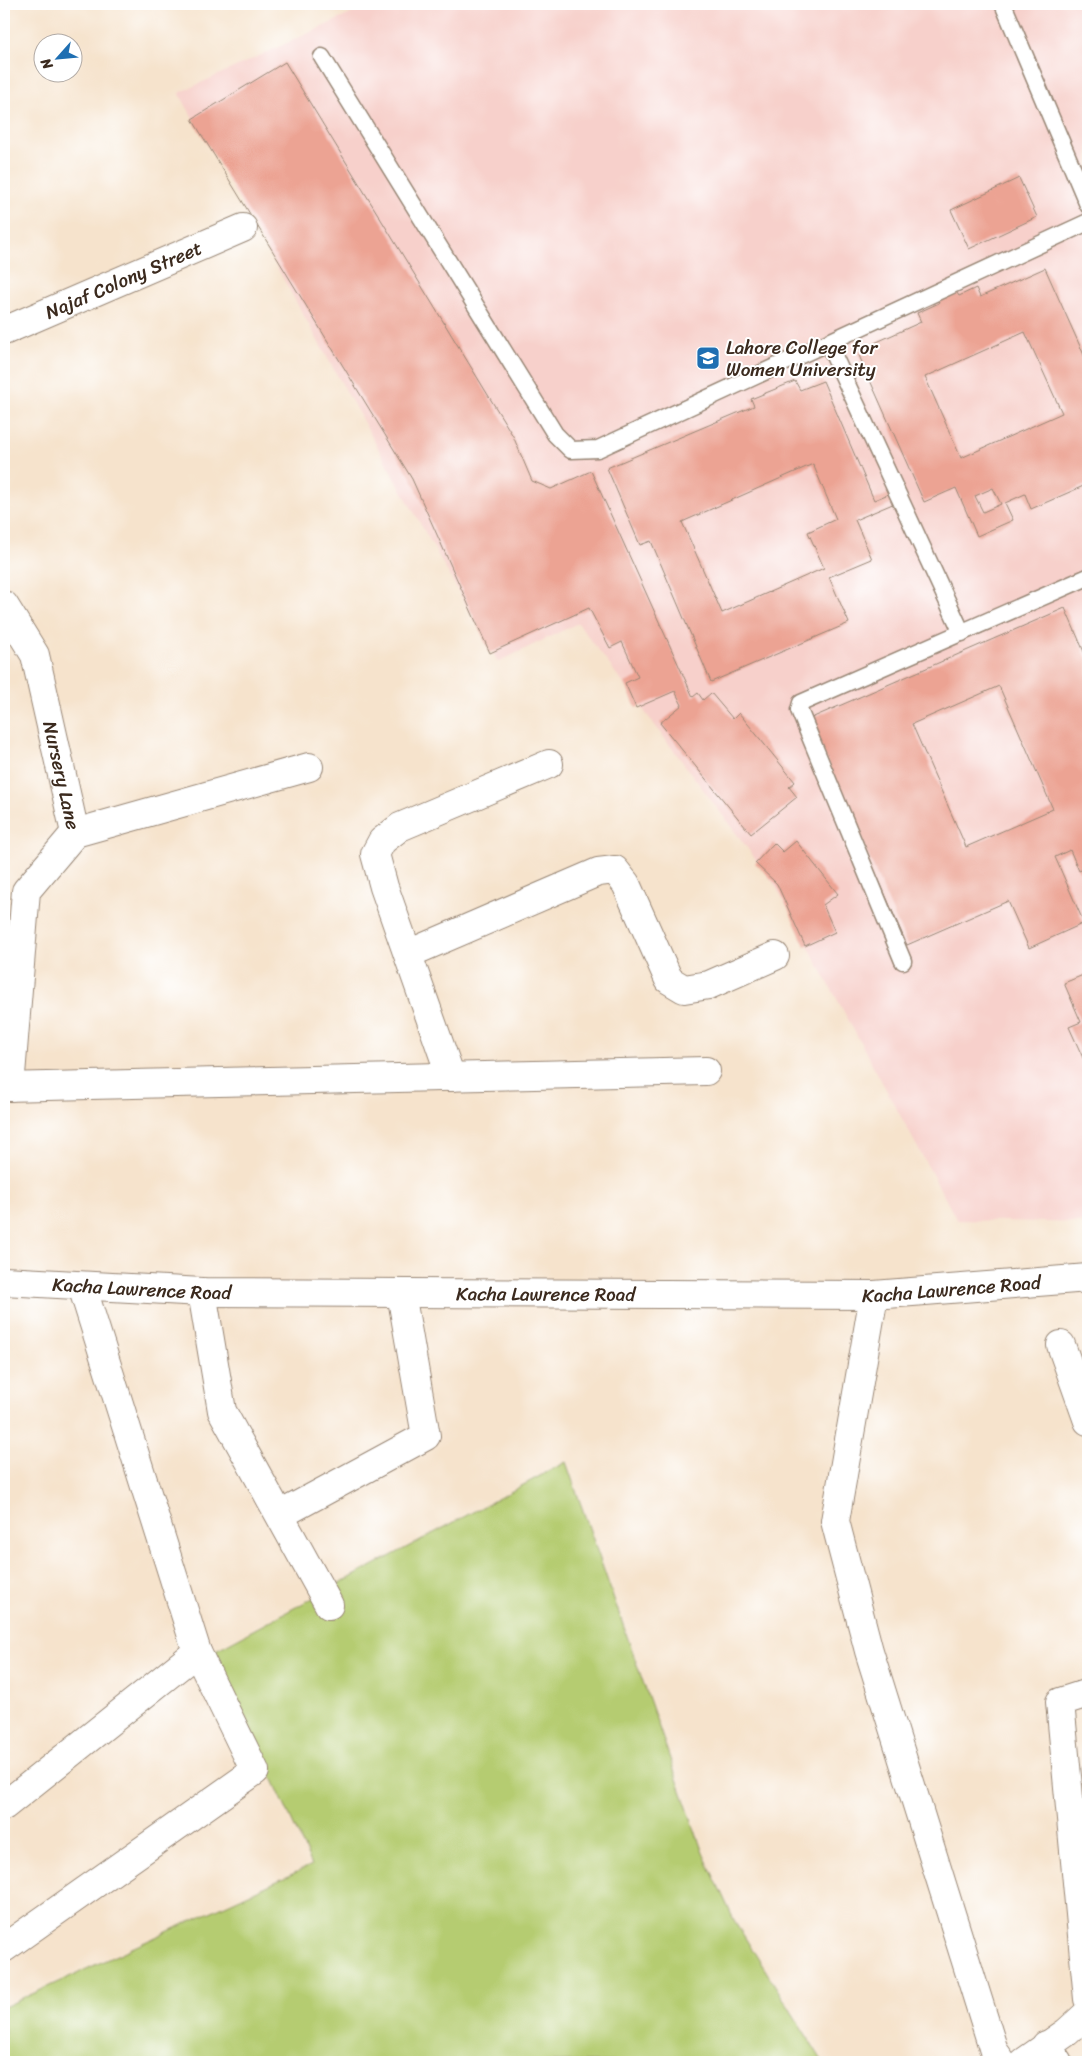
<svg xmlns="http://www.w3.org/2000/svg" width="1092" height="2066" viewBox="0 0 1092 2066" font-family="Sriracha,sans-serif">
	<rect width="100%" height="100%" fill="#fff"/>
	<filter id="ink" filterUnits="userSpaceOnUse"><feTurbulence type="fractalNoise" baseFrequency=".02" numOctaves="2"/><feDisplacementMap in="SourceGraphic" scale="10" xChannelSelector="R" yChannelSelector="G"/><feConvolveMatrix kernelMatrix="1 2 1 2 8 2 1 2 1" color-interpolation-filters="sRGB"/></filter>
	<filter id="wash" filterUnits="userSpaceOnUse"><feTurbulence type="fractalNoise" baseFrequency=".0096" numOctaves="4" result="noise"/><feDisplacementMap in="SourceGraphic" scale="20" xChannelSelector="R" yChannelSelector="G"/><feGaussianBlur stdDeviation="1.12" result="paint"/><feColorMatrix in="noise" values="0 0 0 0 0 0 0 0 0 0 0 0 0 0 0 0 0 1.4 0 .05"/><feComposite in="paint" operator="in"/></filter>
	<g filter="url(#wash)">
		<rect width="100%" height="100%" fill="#f6e3cc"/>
		<path fill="#f7d0cb" d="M372,4H1088V1223L957,1220L775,885L578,623L498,662L179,93Z"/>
		<path fill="#b5cc71" stroke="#787b48" d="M566,1462L703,1853L734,1920L823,2062H4V2007L312,1865L214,1651Z"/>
		<g id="blocks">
			<g fill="#eca393" fill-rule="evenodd">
				<path d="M285,62L513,436L532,481L551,489L591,471L693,697L698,693L703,700L711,693L733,719L739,713L795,782L789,787L797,797L751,834L660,723L682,705L675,691L636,708L625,683L638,677L622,642L610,648L589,608L490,653L412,479L192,119Z"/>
				<path d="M1019,178L1037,217L969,249L951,210Z"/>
				<path d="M1045,268L1088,364V484L1031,509L1025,494L1005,503L1013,520L977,536L956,488L924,502L857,351L921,322L917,313L939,303L937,298L955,290L959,296L976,288L980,297ZM1025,332L1062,413L961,458L925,377ZM993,488L1001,504L983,512L975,496Z"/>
				<path d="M795,381L800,390L823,381L874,500L891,493L895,503L855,520L872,559L829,577L849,623L711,682L651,541L640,545L607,468L754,406L751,399ZM813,464L836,519L808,532L824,568L722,613L682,522Z"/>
				<path d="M1065,608L1088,661V867L1079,871L1070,850L1055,857L1084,923L1029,948L1008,901L907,945L809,719ZM999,686L1053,809L966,847L912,724Z"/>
				<path d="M796,841L838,894L823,905L835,932L805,946L777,884L755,863L774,843L783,852Z"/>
				<path d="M1088,973V1069L1069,1027L1081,1022L1064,983Z"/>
			</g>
		</g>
	</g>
	<g filter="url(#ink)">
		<use href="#blocks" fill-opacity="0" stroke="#988675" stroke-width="1"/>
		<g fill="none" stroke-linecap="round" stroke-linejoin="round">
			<g stroke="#988675" stroke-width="19">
				<g id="service">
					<path d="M1003,4L1088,205"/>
					<path d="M322,57L555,434L571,450L598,449L1088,222"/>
					<path d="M828,343L962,633"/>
					<path d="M903,961L799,710L801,703L1088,577"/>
				</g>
			</g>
			<g stroke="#988675" stroke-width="30">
				<g id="minor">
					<path id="s1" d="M4,331L243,228"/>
					<path id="s2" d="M4,605L35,655L75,833"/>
					<path d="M75,833L309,767"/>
					<path d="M408,954L598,872L615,870L626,884L669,980L684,989L709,985L775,956"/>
					<path d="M451,1077L384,887L375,854L382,841L400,827L549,764"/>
					<path d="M4,1087L706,1071"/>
					<path d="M10,1087L26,891L75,833"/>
					<path d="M202,1292L222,1411L329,1605"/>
					<path d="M874,1295L835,1521L869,1651L994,2051L1002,2062"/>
					<path d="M1061,1345L1088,1421"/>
					<path d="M280,1515L426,1436L401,1293"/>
					<path d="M1088,1693L1060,1702L1088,1999"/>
					<path d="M4,1806L197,1652"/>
					<path d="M4,1948L255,1771L197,1652L82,1286"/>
					<path d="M1046,2045L1058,2062"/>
				</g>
			</g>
			<g stroke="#988675" stroke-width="30">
				<g id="tertiary">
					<path id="s3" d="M4,1281L202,1292L874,1295L1088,1278"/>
					<path d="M1024,2062L1067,2032L1088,2013"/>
				</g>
			</g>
			<use href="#service" stroke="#fff" stroke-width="16"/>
			<use href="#minor" stroke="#fff" stroke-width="28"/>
			<use href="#tertiary" stroke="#fff" stroke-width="28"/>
		</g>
	</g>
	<defs>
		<g id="university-square" transform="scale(1.25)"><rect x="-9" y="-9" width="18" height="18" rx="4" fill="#1f6fb2" stroke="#fff"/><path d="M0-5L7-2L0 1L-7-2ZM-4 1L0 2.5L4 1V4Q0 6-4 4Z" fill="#fff"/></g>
	</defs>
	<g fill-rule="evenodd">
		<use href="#university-square" x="708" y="358"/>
	</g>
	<g text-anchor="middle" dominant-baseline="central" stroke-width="4" stroke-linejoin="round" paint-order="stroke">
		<g font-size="19" fill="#3b2a1e" stroke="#fff">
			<text stroke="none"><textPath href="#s1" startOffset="130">Najaf Colony Street</textPath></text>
			<text stroke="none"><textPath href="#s2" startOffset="182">Nursery Lane</textPath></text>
			<text stroke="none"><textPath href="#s3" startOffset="138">Kacha Lawrence Road</textPath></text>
			<text stroke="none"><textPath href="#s3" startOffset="948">Kacha Lawrence Road</textPath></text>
			<text stroke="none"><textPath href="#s3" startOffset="542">Kacha Lawrence Road</textPath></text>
		</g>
		<g font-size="19" fill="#3b2a1e" stroke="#fff" text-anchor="start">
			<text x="726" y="347">Lahore College for<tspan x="726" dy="22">Women University</tspan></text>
		</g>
	</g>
	<rect width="1092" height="2066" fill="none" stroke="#fff" stroke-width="20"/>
	<g transform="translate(58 58) rotate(243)"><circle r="24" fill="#ffffff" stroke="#b1aaa5"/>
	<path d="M0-4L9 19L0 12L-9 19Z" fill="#1f6fb2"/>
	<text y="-8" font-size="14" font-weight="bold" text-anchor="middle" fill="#3b2a1e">N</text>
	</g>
</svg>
